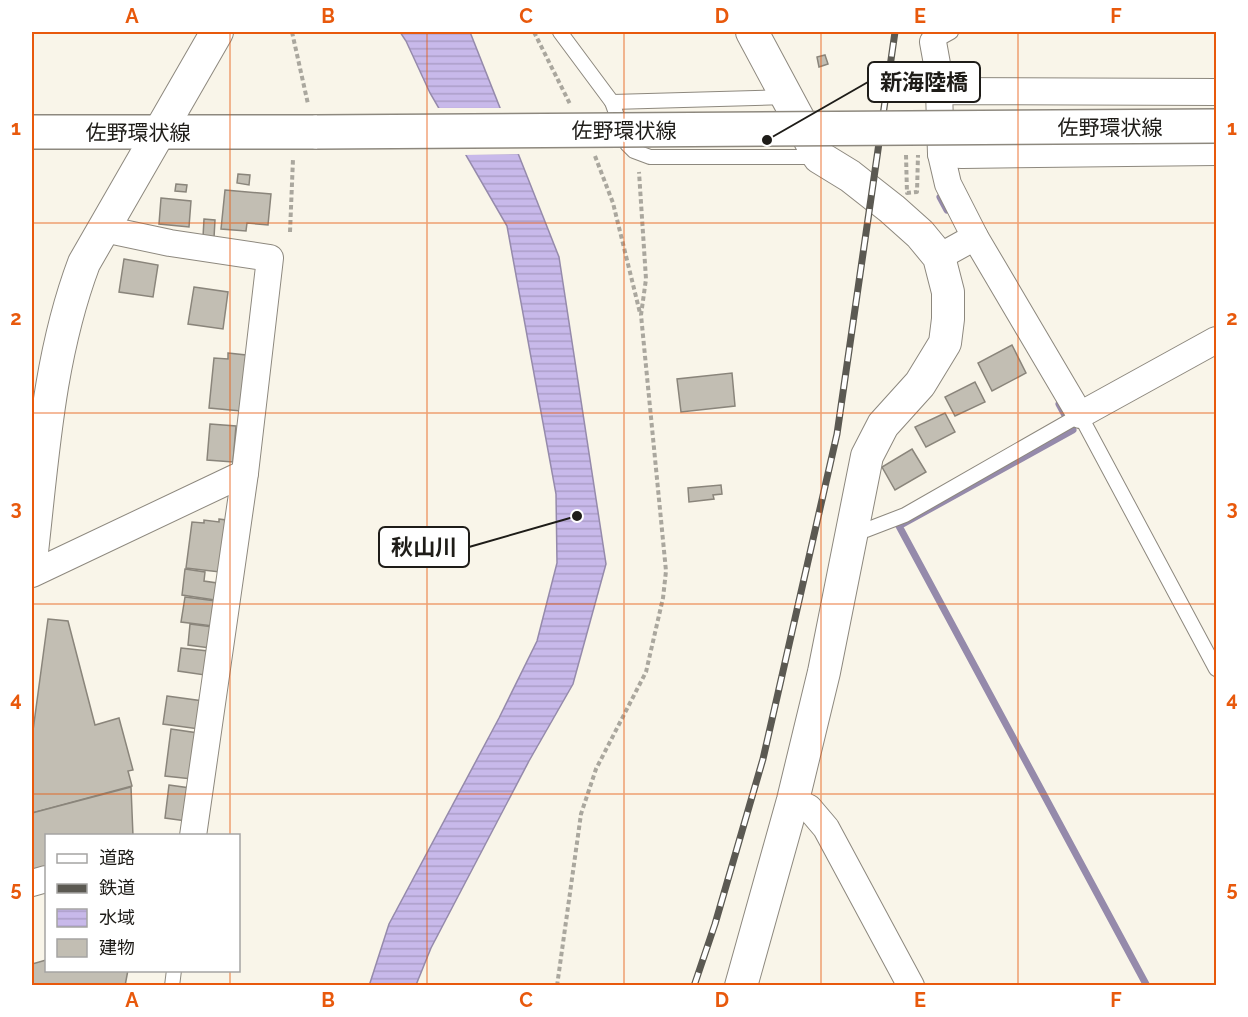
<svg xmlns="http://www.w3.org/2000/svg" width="1248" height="1017" viewBox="0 0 1248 1017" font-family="Raleway,'Noto Sans JP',sans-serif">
	<defs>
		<pattern id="water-rules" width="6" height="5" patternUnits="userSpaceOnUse" patternTransform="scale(1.5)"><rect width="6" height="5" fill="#c8b9ea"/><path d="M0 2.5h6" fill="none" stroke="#ab9ec8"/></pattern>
	</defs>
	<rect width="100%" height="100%" fill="#f9f5e9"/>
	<path fill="url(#water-rules)" stroke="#958aab" stroke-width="1.5" d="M400,32H470L559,257L606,564L573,684L529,761L431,948L416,985L369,986L389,924L499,718L537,641L557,563L556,494L507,226L430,93L406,41Z"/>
	<path fill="#f9f5e9" d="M435,108H504L522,154L463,155Z"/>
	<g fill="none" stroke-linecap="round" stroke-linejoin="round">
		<g stroke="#958aab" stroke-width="7">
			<path d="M940,197L947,210"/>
			<path d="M1059,404L1073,430L899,526L1147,986"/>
		</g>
	</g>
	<g fill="#c2beb3" stroke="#8a857b" stroke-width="1.5">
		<path d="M825,55L828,64L819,67L817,57Z"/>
		<path d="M238,174L250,175L249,185L237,183Z"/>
		<path d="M176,184L187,185L186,192L175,191Z"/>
		<path d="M225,190L271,194L268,225L247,223L246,231L221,229Z"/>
		<path d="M161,198L191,201L189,227L159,224Z"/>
		<path d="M204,219L215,220L214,238L203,237Z"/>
		<path d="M124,259L158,265L153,297L119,292Z"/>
		<path d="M194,287L228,292L223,329L188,324Z"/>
		<path d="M1012,345L1026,373L992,391L978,363Z"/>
		<path d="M228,353L246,355L241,411L209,408L214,358L228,359Z"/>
		<path d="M732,373L735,406L681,412L677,379Z"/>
		<path d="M975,382L985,402L955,416L945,397Z"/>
		<path d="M945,413L955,432L926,447L915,427Z"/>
		<path d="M210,424L236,426L233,462L207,460Z"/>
		<path d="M912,449L926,472L895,490L882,467Z"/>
		<path d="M721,485L722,494L713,495L714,499L689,502L688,488Z"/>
		<path d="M219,519L226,520L220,572L186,568L192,522L204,523V520L219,522Z"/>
		<path d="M185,569L205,572L204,581L217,583L215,600L182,595Z"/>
		<path d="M185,597L216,601L213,626L181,622Z"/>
		<path d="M48,619L68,621L95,725L119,718L133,770L128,771L132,786L32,813V738Z"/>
		<path d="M190,624L213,627L210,648L188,645Z"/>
		<path d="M181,648L208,651L205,675L178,671Z"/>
		<path d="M167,696L203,701L199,729L163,724Z"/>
		<path d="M171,729L198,733L192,779L165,776Z"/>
		<path d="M169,785L190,788L186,821L165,818Z"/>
		<path d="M131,787L133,836H46V870L32,874V813Z"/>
		<path d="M46,960V970H128L125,986H32V964Z"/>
	</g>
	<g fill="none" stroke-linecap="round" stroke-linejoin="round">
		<g stroke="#8d887e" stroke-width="16">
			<g id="service">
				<path d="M560,32L612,102"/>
				<path d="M933,42L951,32"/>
				<path d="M786,97L612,102L627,144L634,151L650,157H817"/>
				<path d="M852,531L866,530L905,515L1080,415L1216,669"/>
				<path d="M172,986L174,970"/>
			</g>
		</g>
		<g stroke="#8d887e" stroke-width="28">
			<g id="minor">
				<path d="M933,42L939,75V91"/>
				<path d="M1216,92L939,91L941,154L948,184L975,237L1080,415L1216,340"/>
				<path d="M941,154L962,155L1216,152"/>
				<path d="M104,229L170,243L270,258L245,473L193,836"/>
				<path d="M939,257L975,237"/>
				<path d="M32,574L245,473"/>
				<path d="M793,800L809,808L826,828L911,986"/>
				<path d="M32,883L46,879"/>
			</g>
		</g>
		<g stroke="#8d887e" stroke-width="34">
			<g id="tertiary">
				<path d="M32,552C43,454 49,356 84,263L217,32"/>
				<path d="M741,986L793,800L824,672L867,456L883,425L920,384L945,343L948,319V292L939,257L920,234L892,209L850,176L819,157L752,32"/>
			</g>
		</g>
		<g stroke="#8d887e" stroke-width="36">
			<path id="secondary" d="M32,132H317"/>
		</g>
		<g stroke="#aaa79e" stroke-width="4" stroke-dasharray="4.5 3" stroke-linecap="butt">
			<path d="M292,32L308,104"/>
			<path d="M534,32L570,104"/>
			<path d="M595,156L613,203L640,313"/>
			<path d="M290,232L293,159"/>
			<path d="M557,986L581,814L596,769L646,672L663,598L666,571L641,315L646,279L639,172"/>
		</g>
		<use href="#service" stroke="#fff" stroke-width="14"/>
		<use href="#minor" stroke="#fff" stroke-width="26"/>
		<use href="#tertiary" stroke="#fff" stroke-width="32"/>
		<use href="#secondary" stroke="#fff" stroke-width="33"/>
		<g stroke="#5b5952" stroke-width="7">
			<path id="rail" d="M694,986L715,924L763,759L837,434L895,32"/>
		</g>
		<use href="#rail" stroke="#fff" stroke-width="4.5" stroke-dasharray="14" stroke-linecap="butt"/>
		<g stroke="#8d887e" stroke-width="36" stroke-linecap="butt">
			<path id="secondary-bridge" d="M317,132L1216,126"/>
		</g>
		<path stroke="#aaa79e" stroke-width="4" stroke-dasharray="4.5 3" stroke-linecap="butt" d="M906,155L907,193L917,192L918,155"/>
		<use href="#secondary-bridge" stroke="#fff" stroke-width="33"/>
	</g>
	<path fill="none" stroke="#e8590c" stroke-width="1.5" stroke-opacity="0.55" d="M230,32V836M427,32V986M624,32V986M821,32V986M1018,32V986M32,223H1216M32,413H1216M32,604H1216M32,794H1216M230,970V986"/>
	<g text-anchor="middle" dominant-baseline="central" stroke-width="4.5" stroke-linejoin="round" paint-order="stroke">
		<g font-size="21" fill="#1e1c18" stroke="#fff">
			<text x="1110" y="127">佐野環状線</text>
			<text x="624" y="130">佐野環状線</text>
			<text x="138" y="132">佐野環状線</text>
		</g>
	</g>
	<path fill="none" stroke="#1e1c18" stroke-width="2" d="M767 140L868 82M577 516L469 547"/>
	<g fill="#1e1c18" stroke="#fff" stroke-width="2">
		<circle cx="767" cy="140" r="6"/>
		<circle cx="577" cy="516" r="6"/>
	</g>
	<g fill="#fff" stroke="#1e1c18" stroke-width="2">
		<rect x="868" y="62" width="112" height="40" rx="6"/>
		<rect x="379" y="527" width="90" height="40" rx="6"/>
	</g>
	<g font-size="22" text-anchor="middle" font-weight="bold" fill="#1e1c18">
		<text x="924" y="90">新海陸橋</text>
		<text x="424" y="555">秋山川</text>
	</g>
	<rect width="1248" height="1017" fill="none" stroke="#ffffff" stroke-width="66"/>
	<rect x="45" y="834" width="195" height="138" fill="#ffffff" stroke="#a5a4a3" stroke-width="1.5"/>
	<rect x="57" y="854" width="30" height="9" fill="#ffffff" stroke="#a5a4a3" stroke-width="1.5"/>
	<text x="99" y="864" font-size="18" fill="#1e1c18">道路</text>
	<rect x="57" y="884" width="30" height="9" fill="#5b5952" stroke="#a5a4a3" stroke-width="1.5"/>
	<text x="99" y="894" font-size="18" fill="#1e1c18">鉄道</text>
	<rect x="57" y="909" width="30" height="18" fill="url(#water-rules)" stroke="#a5a4a3" stroke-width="1.5"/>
	<text x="99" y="924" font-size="18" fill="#1e1c18">水域</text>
	<rect x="57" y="939" width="30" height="18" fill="#c2beb3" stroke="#a5a4a3" stroke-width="1.5"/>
	<text x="99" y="954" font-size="18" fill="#1e1c18">建物</text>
	<rect x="33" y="33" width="1182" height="951" fill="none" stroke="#e8590c" stroke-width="2"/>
	<g font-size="20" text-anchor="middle" font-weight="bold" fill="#e8590c">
		<text x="132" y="23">A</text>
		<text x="328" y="23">B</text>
		<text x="526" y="23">C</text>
		<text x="722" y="23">D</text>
		<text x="920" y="23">E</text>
		<text x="1116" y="23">F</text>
		<text x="16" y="135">1</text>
		<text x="1232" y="135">1</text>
		<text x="16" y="325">2</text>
		<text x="1232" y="325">2</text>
		<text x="16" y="515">3</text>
		<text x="1232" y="515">3</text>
		<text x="16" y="706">4</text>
		<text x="1232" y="706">4</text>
		<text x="16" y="896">5</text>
		<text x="1232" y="896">5</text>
		<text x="132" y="1007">A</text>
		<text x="328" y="1007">B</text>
		<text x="526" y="1007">C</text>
		<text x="722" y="1007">D</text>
		<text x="920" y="1007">E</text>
		<text x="1116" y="1007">F</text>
	</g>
</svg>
